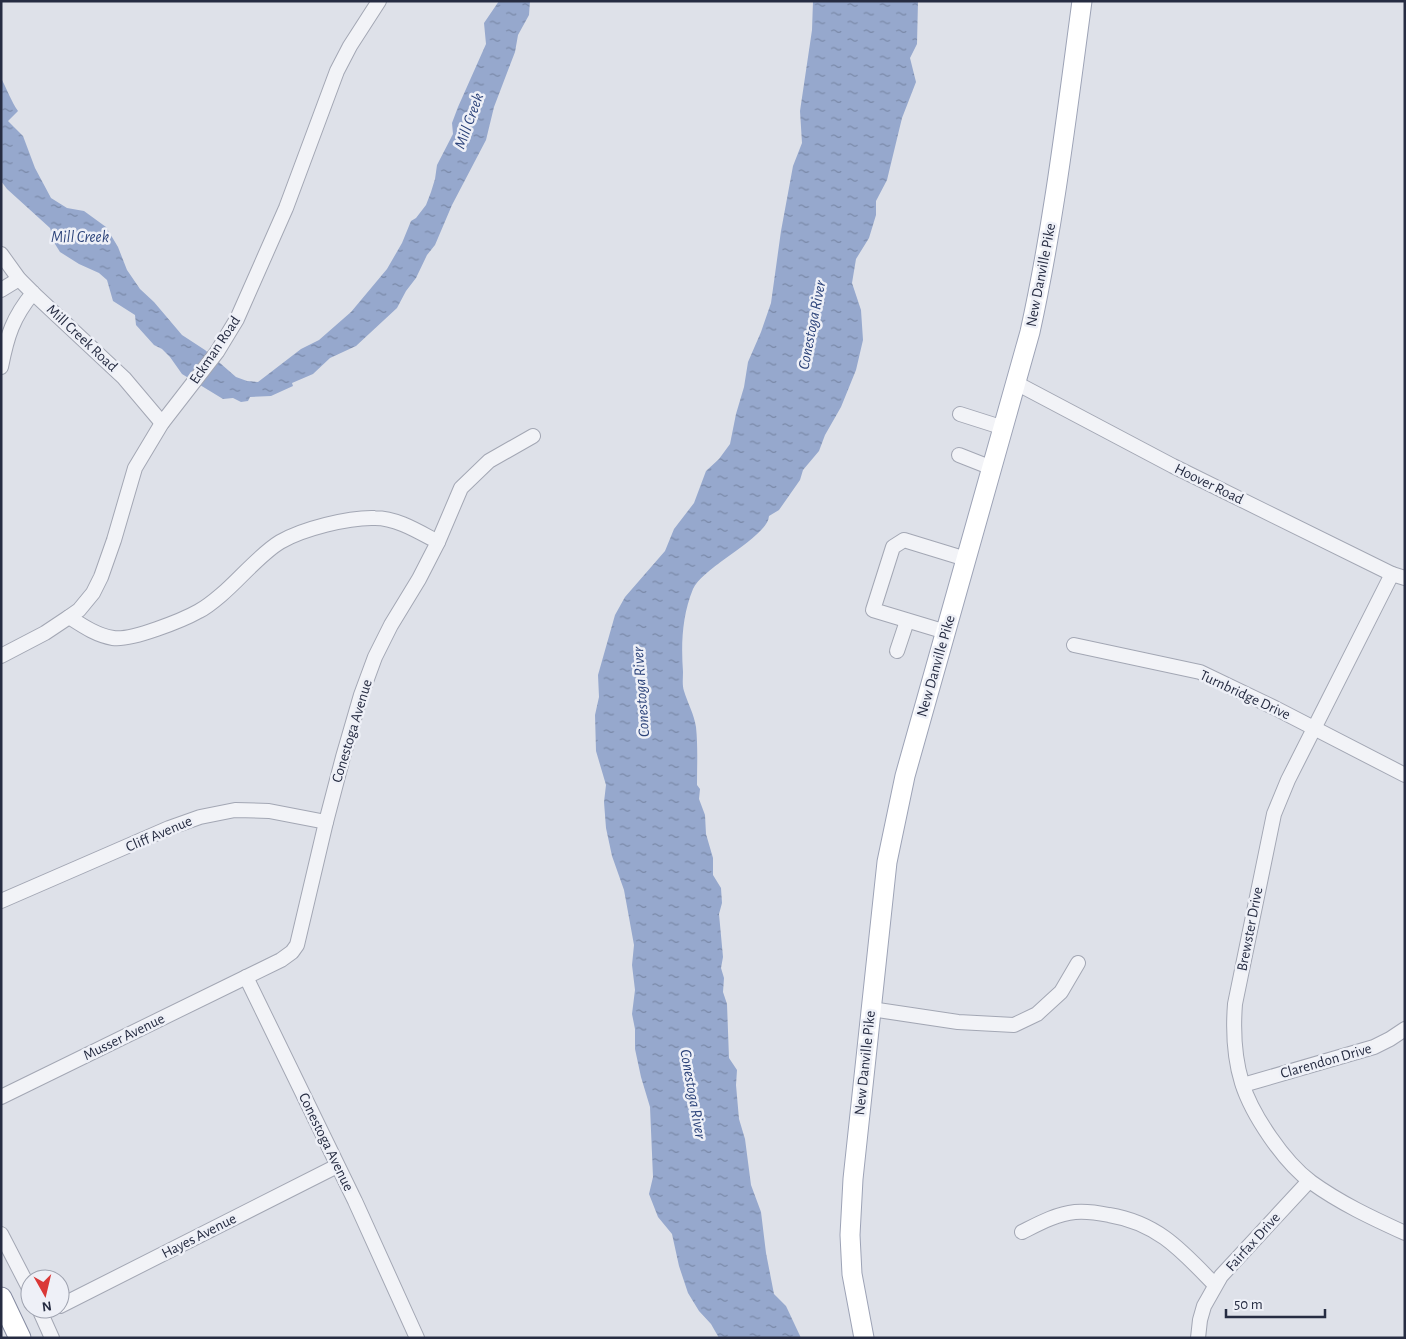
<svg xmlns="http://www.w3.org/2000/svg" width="1406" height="1339" viewBox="0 0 1406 1339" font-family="'Alegreya Sans',sans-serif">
	<defs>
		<pattern id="water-ripples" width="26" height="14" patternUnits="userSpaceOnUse" patternTransform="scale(1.25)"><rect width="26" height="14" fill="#96a8cd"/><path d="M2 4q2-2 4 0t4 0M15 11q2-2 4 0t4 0" fill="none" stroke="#7a89a8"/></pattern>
	</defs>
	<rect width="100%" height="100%" fill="#dee1e9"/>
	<g fill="url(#water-ripples)">
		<path d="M499,1H530L529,15L518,35L515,52L494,107L486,140L452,205L435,245L427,255L416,278L406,291L397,308L356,346L330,358L313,374L292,383L293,386L271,396L250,397L248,401L241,402L233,398L223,399L182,374L170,357L162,349L154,345L136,325L135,315L113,301L107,280L99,273L79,264L60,252L55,244L50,228L7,189L1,181V78C7,89 11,101 18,111L8,121L23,136L35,168L51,198L67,208L84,211L106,227L118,247L127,270L140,289L154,302L182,335L205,350L236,377L247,381L258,382L301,349L319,340L351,312L387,269L402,243L411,221L416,218L426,205L431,192L435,179L437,165L453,134L452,123L458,107L486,44L484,23Z"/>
		<path d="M813,1H918L917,44L910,58L916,82L902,118L887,180L876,201V215L869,238L856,259L852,283L861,310L863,340L856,370L841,407L825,435L819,451L803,470L800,480L779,510L769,516C768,537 703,567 693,589C682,616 681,644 683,672C683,678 682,685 684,691C688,704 694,714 696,727C698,746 697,766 697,785L700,789L699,799L705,815L706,834L713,858V875L721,888L722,903L719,914L723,957L721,968L724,978L723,992L727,1004L729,1058L737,1070L736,1085L739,1119L745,1139L751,1185L761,1212L766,1253L774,1294L786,1306L801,1338H719L711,1324L699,1311L688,1293L679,1266L672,1234L658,1217L649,1194L653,1177L650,1107L641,1077L635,1049V1029L632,1014L635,990L632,965L634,945L624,890L612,856L606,828L604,802L606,785L596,751L595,715L599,697L598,675L615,615L625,597L665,551L674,529L694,503L706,471L719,459L730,444L736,414L744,387L748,362L761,332L771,303L781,231L793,166L802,143L800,111L812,30Z"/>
	</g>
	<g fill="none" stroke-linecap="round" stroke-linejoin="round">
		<g stroke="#a3a7b4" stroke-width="16">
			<g id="minor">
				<path d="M1,254L19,279L33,293L124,378L162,423"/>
				<path d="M1,290L19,279"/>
				<path d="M1,367C7,336 13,317 33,293"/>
				<path d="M1016,383L1173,466L1392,574L1405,578"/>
				<path d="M960,414L1004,428"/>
				<path d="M959,455L992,468"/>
				<path d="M438,542L461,488L489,461L533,436"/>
				<path d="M1392,574L1288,780L1274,814L1235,1004C1233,1030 1234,1057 1242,1083C1252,1115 1284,1162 1311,1182C1340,1203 1372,1218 1405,1233"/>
				<path d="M946,632L873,610L893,547L904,540L966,559"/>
				<path d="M1074,645L1200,672L1275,708L1405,775"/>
				<path d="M897,651L907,621"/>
				<path d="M1,656L45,633L69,617L79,610L93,593L101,577L114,540L135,468L162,423L217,352L237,319L286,208L337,71L350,46L379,1"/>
				<path d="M1,901L169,828L200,817L235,810L269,811L326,822"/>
				<path d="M246,977L355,1201L417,1338"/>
				<path d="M871,1009L958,1022L1014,1025L1037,1014L1061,992L1078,963"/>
				<path d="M1243,1085L1374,1047L1390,1039L1405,1029"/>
				<path d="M1,1097L281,960L292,952L297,945L326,822L343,757L361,695L375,657L391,625L419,579L438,542C419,532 397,518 375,518C349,517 302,529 280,542C260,554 239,580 221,595C214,601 207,607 199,611C183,620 131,641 113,638C96,635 83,626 69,617"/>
				<path d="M1022,1232C1038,1224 1056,1214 1075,1212C1086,1211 1099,1213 1109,1215C1158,1223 1182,1251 1215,1285"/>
				<path d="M1,1234L30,1290"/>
				<path d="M60,1306L337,1166"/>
				<path d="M39,1309L52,1338"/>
				<path d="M1198,1338L1200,1320L1204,1306L1221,1276L1309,1181"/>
			</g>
		</g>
		<g stroke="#9da3b6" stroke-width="21">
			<path id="major" d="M864,1338L852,1274L850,1235L853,1179L887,862L905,776L1030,332C1054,223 1067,112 1082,1"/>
		</g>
		<g stroke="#858ba1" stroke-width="23">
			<path id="highway" d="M1,1298L20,1338"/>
		</g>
		<use href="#minor" stroke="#f2f3f7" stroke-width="14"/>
		<use href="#major" stroke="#fff" stroke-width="19"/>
		<use href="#highway" stroke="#fff" stroke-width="21"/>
	</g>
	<g text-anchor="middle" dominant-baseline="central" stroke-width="5" stroke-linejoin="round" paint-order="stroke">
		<g font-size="15" fill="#262c42" stroke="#eef0f7">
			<text transform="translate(1041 275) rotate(-79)">New Danville Pike</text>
			<text transform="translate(82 338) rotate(43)">Mill Creek Road</text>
			<text transform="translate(215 350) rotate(-56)">Eckman Road</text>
			<text transform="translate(1209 484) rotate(26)">Hoover Road</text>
			<text transform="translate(936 666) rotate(-74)">New Danville Pike</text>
			<text transform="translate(1245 695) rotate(25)">Turnbridge Drive</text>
			<text transform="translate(352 731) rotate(-73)">Conestoga Avenue</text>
			<text transform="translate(159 834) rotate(-23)">Cliff Avenue</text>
			<text transform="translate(1250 929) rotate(-79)">Brewster Drive</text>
			<text transform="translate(124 1037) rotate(-26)">Musser Avenue</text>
			<text transform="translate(1326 1061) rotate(-16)">Clarendon Drive</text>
			<text transform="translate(865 1063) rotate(-84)">New Danville Pike</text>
			<text transform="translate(326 1142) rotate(64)">Conestoga Avenue</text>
			<text transform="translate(199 1236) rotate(-27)">Hayes Avenue</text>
			<text transform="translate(1253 1242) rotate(-48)">Fairfax Drive</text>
		</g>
		<g font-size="16" font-style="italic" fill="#2c437a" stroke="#eef0f7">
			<text transform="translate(469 121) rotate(-70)">Mill Creek</text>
			<text x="80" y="237">Mill Creek</text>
			<text transform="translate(812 325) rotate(-79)">Conestoga River</text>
			<text transform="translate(641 692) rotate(-94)">Conestoga River</text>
			<text transform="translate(693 1094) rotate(80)">Conestoga River</text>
		</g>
	</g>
	<rect width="1406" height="1339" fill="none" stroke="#262c42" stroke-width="5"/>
	<g transform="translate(45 1294) rotate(172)"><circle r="24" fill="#eef0f7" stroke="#9ea2af"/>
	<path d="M0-4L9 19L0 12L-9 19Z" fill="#da3837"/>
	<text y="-8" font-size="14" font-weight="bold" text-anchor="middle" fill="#262c42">N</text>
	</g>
	<path d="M1226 1309v8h99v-8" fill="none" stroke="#262c42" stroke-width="2.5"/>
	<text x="1234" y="1309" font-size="15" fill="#262c42" stroke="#eef0f7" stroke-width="4" paint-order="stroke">50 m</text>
</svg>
